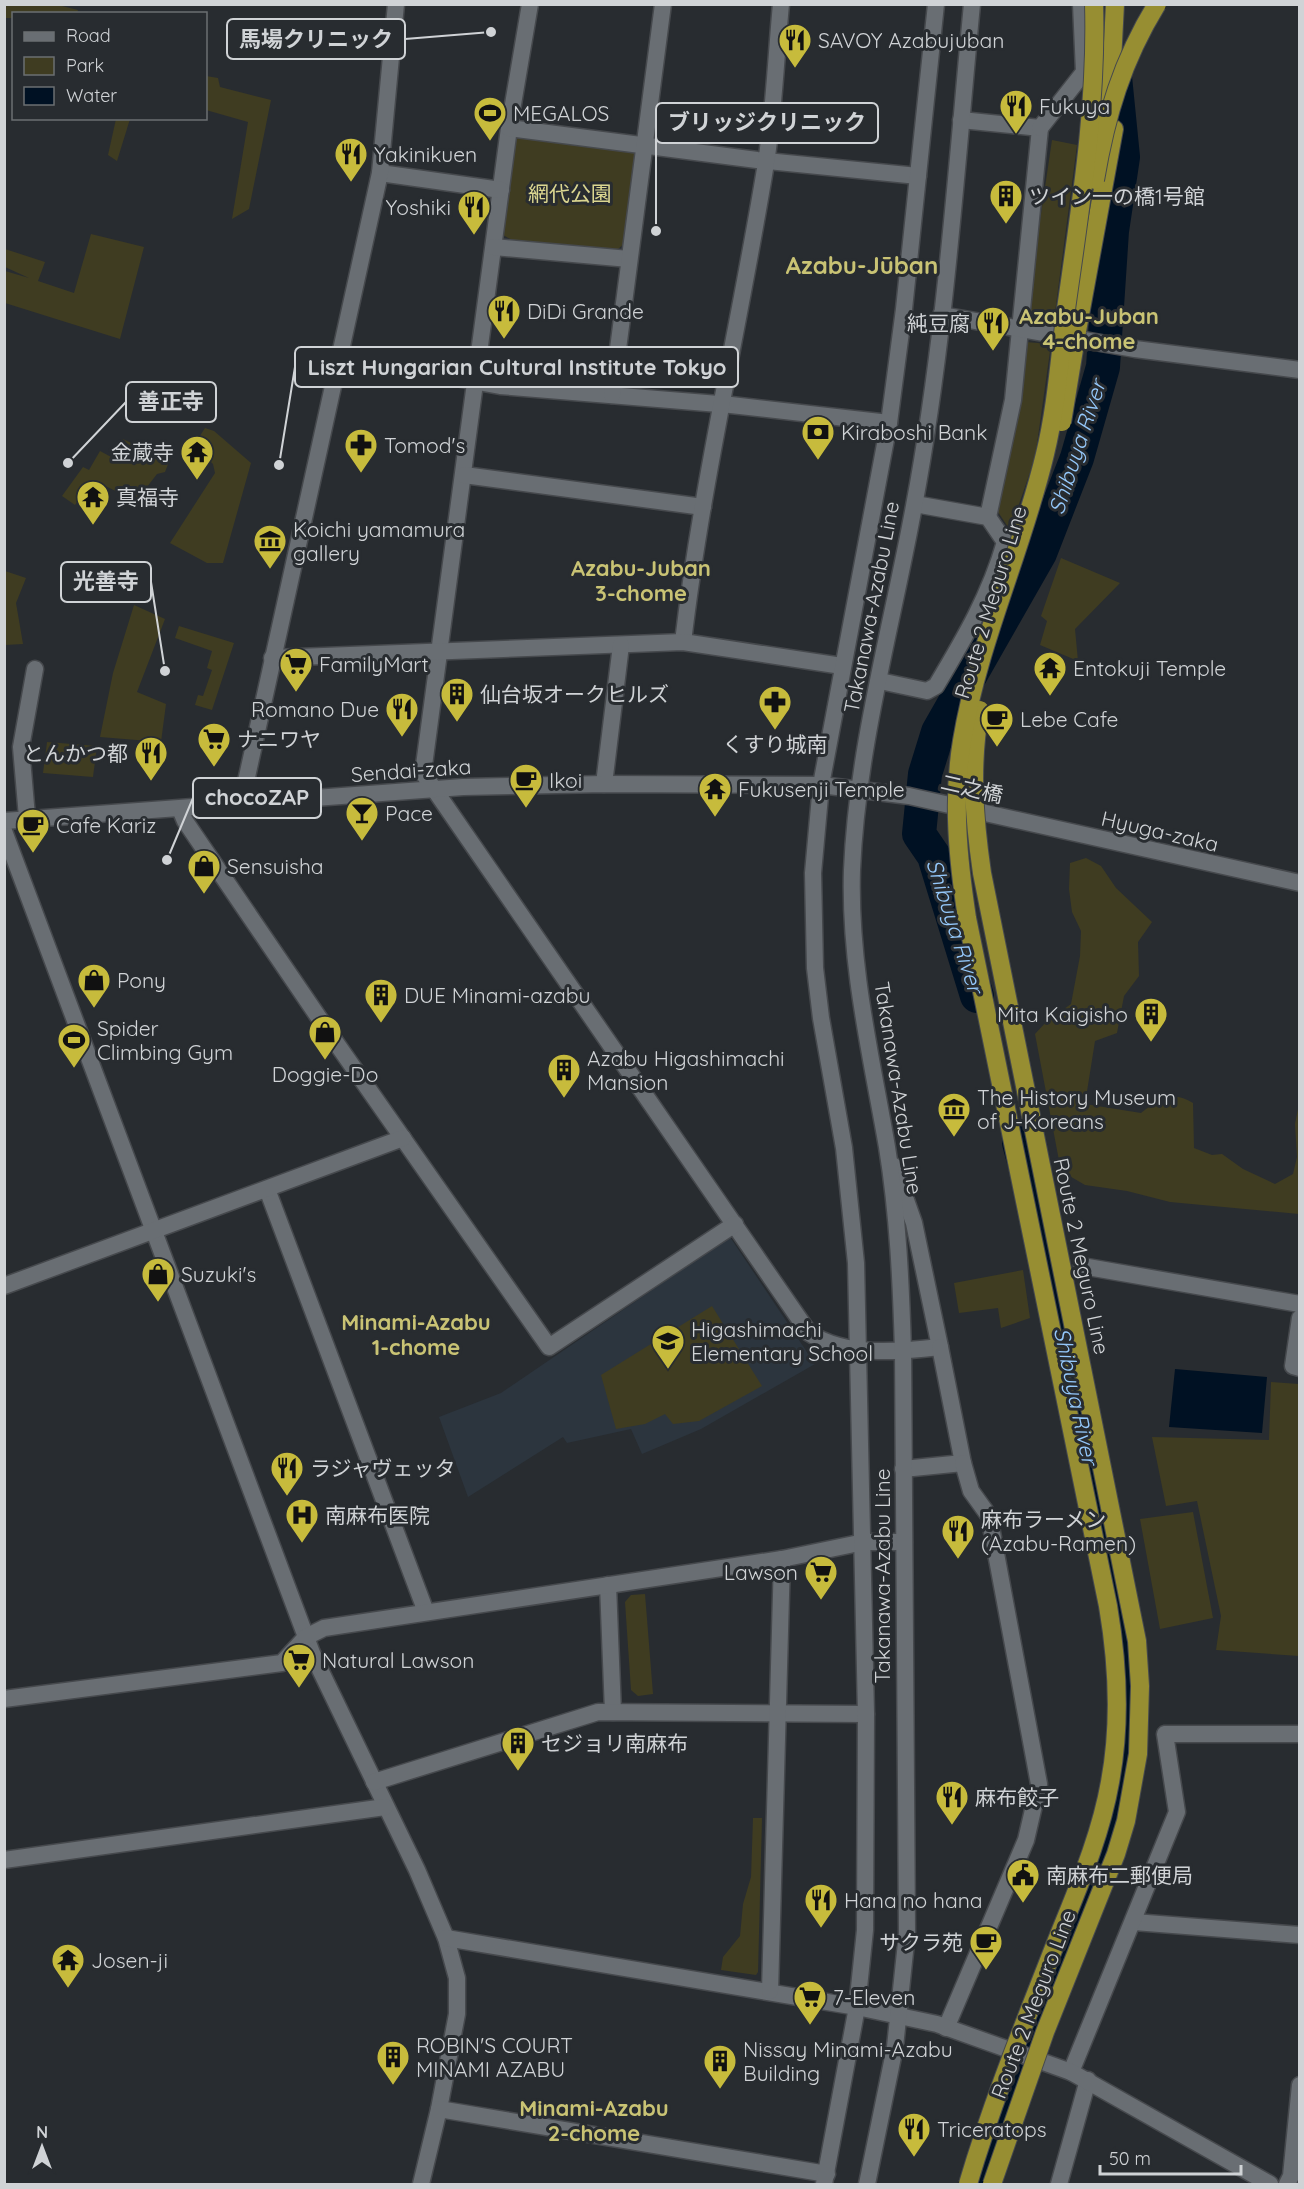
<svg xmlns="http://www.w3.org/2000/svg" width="1304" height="2189" viewBox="0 0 1304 2189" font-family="Quicksand,'Noto Sans JP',sans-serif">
	<rect width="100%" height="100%" fill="#282c30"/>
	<path fill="#2c353e" d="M730,1237L815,1364L701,1429L642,1454L631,1429L567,1443L563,1437L468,1497L439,1417L501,1393Z"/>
	<g fill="#3f3c21">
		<path d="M4,5H58L78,10L77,13L14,14L13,18H5Z"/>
		<path d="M206,76L218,78L220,87L271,100L249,209L232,219L248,122L206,110Z"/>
		<path d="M116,119H130L117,161L108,155Z"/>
		<path d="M524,132L640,152L627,241L616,251L512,240L503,235L514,139Z"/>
		<path d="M1052,140L1077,145L1054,320L1026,315Z"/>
		<path d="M91,234L144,247L120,339L5,303V271L29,278L5,267V249L45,262L38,281L74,293Z"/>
		<path d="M1025,342L1051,344L1035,458L1010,530L998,512L1021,403Z"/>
		<path d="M205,428L214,431L251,463L223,563H207L170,543L215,473L213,464L194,445Z"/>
		<path d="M123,439L150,452L156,444L172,454L165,472L157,474L136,501L93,480L75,505L62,496L83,467L89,470L100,451L113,458Z"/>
		<path d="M1061,558L1120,583L1075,629L1078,661L1040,645L1047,621L1041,616Z"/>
		<path d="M5,571L26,578L16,603L23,644L5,645Z"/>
		<path d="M134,605L165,619L137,692L166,704L161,742L100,737L113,673Z"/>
		<path d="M179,626L234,643L212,710L195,705L198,695L203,696L212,670L207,668L212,651L175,638Z"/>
		<path d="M47,742L97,746L93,777L43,773Z"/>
		<path d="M1086,858L1101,866L1116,888L1152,922L1138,942L1139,976L1124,996L1117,1033L1095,1041L1085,1104L1141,1113C1158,1099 1173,1090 1193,1103L1194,1148L1212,1155L1222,1154L1243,1169L1275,1184L1293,1174L1297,1157L1295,1124L1299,1104V1214L1170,1202L1127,1191L1085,1185L1061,1171L1035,1034L1047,1021L1071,1004L1080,956L1081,931L1072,912L1069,889L1070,863Z"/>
		<path d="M1023,1270L1030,1318L1001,1328L998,1308L959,1313L954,1283Z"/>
		<path d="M712,1306L762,1386L699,1421L673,1424L665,1414L645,1424L616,1429L601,1375Z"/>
		<path d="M1271,1382L1299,1384V1656L1216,1650L1221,1616L1197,1501L1166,1506L1152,1437L1269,1440Z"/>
		<path d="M1193,1512L1213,1618L1160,1629L1140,1519Z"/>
		<path d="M645,1594L653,1694L638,1696L631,1690L625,1602L631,1595Z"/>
		<path d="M753,1818H762L758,1972L756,1975L721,1970L723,1957L740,1936L743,1904L751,1877Z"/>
	</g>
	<path fill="#001123" d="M1175,1369L1267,1377L1262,1433L1169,1427Z"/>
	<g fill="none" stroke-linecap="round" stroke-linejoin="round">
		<g stroke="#001123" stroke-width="34">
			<path d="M977,996L934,856L919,834L925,774L938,732L1040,553L1077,458L1103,367L1112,231L1123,157L1114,67"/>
			<path d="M1019,1143L1032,1190L1087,1440L1124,1642L1129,1716L1120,1800L1103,1853L1031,2040"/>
			<path d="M980,2184L1016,2080"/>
		</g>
		<g stroke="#46494d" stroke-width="19">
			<g id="minor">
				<path d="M530,4L509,128L423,773L809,1333C846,1357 898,1352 940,1347L914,1223L894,1166"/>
				<path d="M961,120L1040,128L1013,400L988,517"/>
				<path d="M509,128L757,160L918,176"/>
				<path d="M1040,128L1084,72L1081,4"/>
				<path d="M380,173L501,190"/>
				<path d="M494,247L629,259"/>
				<path d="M941,315L1135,349L1300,370"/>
				<path d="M341,357L500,386L731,405L889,423"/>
				<path d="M612,395L663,4"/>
				<path d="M464,475L703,507"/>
				<path d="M683,642C702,481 740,323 766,163C774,111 776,57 781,4"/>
				<path d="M272,658L683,642L842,666"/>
				<path d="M880,681L927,691L936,686C964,639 990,595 1005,542L988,517L915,504"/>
				<path d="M604,784L621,645"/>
				<path d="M241,804L380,173L396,4"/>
				<path d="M180,809L185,821L332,1037L549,1347L735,1224"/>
				<path d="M27,817L21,747L35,669"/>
				<path d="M4,831L312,1653L417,1870L446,1938L457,1978V2014L439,2109"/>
				<path d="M267,1189L426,1612"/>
				<path d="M1082,1266L1300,1304"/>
				<path d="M4,1286L403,1138"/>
				<path d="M1300,1318L1293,1366L1300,1368"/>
				<path d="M903,1469L963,1463L940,1347"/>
				<path d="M608,1585L613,1712"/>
				<path d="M4,1699L282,1663L306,1637"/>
				<path d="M374,1782L598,1712L866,1714"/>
				<path d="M4,1860L385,1807"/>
				<path d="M1134,1922L1300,1935"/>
				<path d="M446,1938L857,2007"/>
				<path d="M770,1991L782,1559"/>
				<path d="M946,2028L1026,1840L1039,1784L989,1516L971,1491L963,1463"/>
				<path d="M1071,2072L1177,1812L1165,1734H1300"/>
				<path d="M421,2184L439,2109L827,2174"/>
				<path d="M1059,2184L1088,2080"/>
				<path d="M1287,2184L1291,2176L1300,2085"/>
			</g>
		</g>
		<g stroke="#46494d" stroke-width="19">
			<g id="tertiary">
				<path d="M4,821L463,787L604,784L821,785L909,796L1300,883"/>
				<path d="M306,1637L324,1628L782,1559L864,1542H904"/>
				<path d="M857,2007L937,2024L1071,2072L1270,2184"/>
			</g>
		</g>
		<g stroke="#46494d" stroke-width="19">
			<g id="secondary">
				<path d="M824,2184L857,2007L865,1930L866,1714L856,1263L844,1148L821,1018L815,968L813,873L821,785L889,423L904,309L936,4"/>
				<path d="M867,2184L895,2047L907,1933L903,1351C901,1283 898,1215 887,1147C871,1055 849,964 852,870C857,748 892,626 914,506C945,341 956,172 972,4"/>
			</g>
		</g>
		<g stroke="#46494d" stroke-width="20">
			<g id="motorway">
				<path d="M1110,100L1115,4"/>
				<path d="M1077,331L1114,129"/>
			</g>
		</g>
		<use href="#minor" stroke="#696e73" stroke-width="16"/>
		<use href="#tertiary" stroke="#696e73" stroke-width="16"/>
		<use href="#secondary" stroke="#696e73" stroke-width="16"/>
		<use href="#motorway" stroke="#978e32" stroke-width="18"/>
		<g stroke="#46494d" stroke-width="20" stroke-linecap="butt">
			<g id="motorway-bridge">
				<path d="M1095,180C1106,115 1122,61 1157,4"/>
				<path d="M1062,422L1077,331"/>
				<path d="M980,710C970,765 974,818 982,873L1137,1641L1140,1686L1138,1754L1126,1821L1116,1854L1045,2032L992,2184"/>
				<path d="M968,2184C992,2103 1024,2024 1055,1945C1076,1892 1100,1839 1110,1782C1121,1723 1118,1665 1108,1606L967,918C958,859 952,800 962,741C978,643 1022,551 1045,454C1057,405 1060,352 1067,302C1081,203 1097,104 1094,4"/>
			</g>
		</g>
		<use href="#motorway-bridge" stroke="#978e32" stroke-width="18"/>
	</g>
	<defs>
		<g id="restaurant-pin" transform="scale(1.725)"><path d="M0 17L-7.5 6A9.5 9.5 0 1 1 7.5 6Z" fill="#c7bb3c" stroke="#282c30"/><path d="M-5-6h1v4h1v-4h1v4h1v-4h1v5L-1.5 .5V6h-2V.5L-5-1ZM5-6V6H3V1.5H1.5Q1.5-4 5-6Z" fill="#111"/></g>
		<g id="stadium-pin" transform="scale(1.725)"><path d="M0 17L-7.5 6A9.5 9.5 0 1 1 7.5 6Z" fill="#c7bb3c" stroke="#282c30"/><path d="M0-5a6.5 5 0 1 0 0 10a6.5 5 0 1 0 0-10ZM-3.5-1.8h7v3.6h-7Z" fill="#111"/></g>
		<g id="building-pin" transform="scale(1.725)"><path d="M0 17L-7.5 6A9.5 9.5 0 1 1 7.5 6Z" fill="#c7bb3c" stroke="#282c30"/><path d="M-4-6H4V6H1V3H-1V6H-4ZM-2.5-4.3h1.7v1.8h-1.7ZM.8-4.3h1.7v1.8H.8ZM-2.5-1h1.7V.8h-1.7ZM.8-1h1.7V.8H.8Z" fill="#111"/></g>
		<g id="bank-pin" transform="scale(1.725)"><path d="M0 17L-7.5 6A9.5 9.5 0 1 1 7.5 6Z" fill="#c7bb3c" stroke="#282c30"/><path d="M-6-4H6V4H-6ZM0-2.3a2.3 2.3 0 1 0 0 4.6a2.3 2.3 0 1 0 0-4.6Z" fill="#111"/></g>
		<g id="pharmacy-pin" transform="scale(1.725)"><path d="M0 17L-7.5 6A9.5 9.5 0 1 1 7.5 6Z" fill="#c7bb3c" stroke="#282c30"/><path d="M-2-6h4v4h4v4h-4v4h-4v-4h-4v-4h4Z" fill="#111"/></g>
		<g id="temple-pin" transform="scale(1.725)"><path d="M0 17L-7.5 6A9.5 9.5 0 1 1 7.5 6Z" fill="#c7bb3c" stroke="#282c30"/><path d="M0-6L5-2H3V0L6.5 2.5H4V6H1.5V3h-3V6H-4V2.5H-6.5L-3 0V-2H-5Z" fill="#111"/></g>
		<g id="museum-pin" transform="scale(1.725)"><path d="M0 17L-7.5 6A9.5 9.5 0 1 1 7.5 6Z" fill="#c7bb3c" stroke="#282c30"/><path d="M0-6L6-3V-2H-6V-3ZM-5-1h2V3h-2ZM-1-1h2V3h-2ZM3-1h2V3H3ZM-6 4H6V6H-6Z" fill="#111"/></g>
		<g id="supermarket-pin" transform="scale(1.725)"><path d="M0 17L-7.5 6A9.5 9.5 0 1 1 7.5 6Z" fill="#c7bb3c" stroke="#282c30"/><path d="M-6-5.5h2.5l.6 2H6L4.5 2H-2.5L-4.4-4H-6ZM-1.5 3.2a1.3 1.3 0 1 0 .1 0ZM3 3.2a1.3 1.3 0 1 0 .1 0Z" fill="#111"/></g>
		<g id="cafe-pin" transform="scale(1.725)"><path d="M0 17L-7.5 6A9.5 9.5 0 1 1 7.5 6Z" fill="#c7bb3c" stroke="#282c30"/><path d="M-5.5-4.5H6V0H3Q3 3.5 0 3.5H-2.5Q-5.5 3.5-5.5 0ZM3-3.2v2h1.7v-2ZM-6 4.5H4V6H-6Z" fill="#111"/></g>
		<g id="bar-pin" transform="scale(1.725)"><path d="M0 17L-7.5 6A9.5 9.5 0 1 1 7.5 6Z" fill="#c7bb3c" stroke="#282c30"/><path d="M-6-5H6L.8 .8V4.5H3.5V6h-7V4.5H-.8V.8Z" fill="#111"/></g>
		<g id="shop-pin" transform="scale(1.725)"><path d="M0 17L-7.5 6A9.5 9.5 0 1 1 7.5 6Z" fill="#c7bb3c" stroke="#282c30"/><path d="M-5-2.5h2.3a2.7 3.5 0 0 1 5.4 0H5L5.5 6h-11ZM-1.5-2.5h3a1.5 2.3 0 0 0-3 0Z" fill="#111"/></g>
		<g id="school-pin" transform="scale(1.725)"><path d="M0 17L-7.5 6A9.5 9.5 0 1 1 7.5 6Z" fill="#c7bb3c" stroke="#282c30"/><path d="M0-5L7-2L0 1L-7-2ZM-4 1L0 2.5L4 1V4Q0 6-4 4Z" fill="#111"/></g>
		<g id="hospital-pin" transform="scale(1.725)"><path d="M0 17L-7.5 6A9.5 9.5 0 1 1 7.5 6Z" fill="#c7bb3c" stroke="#282c30"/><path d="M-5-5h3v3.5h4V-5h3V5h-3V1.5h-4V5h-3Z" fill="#111"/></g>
		<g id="civic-pin" transform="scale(1.725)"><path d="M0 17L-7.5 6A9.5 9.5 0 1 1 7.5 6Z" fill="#c7bb3c" stroke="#282c30"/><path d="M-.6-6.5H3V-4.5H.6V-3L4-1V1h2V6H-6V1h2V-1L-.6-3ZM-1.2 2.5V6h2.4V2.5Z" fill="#111"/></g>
	</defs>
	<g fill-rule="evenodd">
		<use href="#restaurant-pin" x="795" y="40"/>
		<use href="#restaurant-pin" x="1016" y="106"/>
		<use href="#stadium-pin" x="490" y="113"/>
		<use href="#restaurant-pin" x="351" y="154"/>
		<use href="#building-pin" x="1006" y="196"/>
		<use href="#restaurant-pin" x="474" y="207"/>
		<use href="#restaurant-pin" x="504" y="311"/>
		<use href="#restaurant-pin" x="993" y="323"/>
		<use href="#bank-pin" x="818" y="432"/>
		<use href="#pharmacy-pin" x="361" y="445"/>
		<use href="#temple-pin" x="197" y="452"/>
		<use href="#temple-pin" x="93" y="497"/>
		<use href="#museum-pin" x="270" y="541"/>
		<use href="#supermarket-pin" x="296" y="664"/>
		<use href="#temple-pin" x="1050" y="668"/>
		<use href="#building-pin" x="457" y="694"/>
		<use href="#pharmacy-pin" x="775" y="702"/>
		<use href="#restaurant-pin" x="402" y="709"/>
		<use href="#cafe-pin" x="997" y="719"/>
		<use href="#supermarket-pin" x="214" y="739"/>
		<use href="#restaurant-pin" x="151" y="753"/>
		<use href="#cafe-pin" x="526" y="780"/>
		<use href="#temple-pin" x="715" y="789"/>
		<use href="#bar-pin" x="362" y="813"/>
		<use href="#cafe-pin" x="33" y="825"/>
		<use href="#shop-pin" x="204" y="866"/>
		<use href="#shop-pin" x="94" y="980"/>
		<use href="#building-pin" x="381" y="995"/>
		<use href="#building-pin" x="1151" y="1014"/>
		<use href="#shop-pin" x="325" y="1032"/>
		<use href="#stadium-pin" x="74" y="1040"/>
		<use href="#building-pin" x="564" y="1070"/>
		<use href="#museum-pin" x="954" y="1109"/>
		<use href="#shop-pin" x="158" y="1274"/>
		<use href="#school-pin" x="668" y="1341"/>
		<use href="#restaurant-pin" x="287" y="1468"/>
		<use href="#hospital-pin" x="302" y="1515"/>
		<use href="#restaurant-pin" x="958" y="1531"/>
		<use href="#supermarket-pin" x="821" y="1572"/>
		<use href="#supermarket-pin" x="299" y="1660"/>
		<use href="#building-pin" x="518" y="1743"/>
		<use href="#restaurant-pin" x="952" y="1797"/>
		<use href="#civic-pin" x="1023" y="1875"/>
		<use href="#restaurant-pin" x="821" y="1900"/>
		<use href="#cafe-pin" x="986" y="1942"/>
		<use href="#temple-pin" x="68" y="1960"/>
		<use href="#supermarket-pin" x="810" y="1997"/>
		<use href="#building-pin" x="393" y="2057"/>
		<use href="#building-pin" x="720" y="2061"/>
		<use href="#restaurant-pin" x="914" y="2129"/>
	</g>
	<g text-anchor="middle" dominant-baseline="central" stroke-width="6" stroke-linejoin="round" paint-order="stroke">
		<g font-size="21" fill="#d0d3d6" stroke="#282c30" text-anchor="start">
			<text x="818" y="40">SAVOY Azabujuban</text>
			<text x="1039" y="106">Fukuya</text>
			<text x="513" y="113">MEGALOS</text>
			<text x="374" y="154">Yakinikuen</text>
			<text x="1029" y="196">ツイン一の橋1号館</text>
			<text x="451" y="207" text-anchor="end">Yoshiki</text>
			<text x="527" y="311">DiDi Grande</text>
			<text x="970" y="323" text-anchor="end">純豆腐</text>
			<text x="841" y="432">Kiraboshi Bank</text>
			<text x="384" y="445">Tomod's</text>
			<text x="174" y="452" text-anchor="end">金蔵寺</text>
			<text x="116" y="497">真福寺</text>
			<text x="293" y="529">Koichi yamamura<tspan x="293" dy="24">gallery</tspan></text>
			<text x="319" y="664">FamilyMart</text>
			<text x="1073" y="668">Entokuji Temple</text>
			<text x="480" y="694">仙台坂オークヒルズ</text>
			<text x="379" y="709" text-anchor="end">Romano Due</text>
			<text x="1020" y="719">Lebe Cafe</text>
			<text x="237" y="739">ナニワヤ</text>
			<text x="775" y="744" text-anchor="middle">くすり城南</text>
			<text x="128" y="753" text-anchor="end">とんかつ都</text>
			<text x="549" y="780">Ikoi</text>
			<text x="738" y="789">Fukusenji Temple</text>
			<text x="385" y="813">Pace</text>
			<text x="56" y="825">Cafe Kariz</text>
			<text x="227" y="866">Sensuisha</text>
			<text x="117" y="980">Pony</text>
			<text x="404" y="995">DUE Minami-azabu</text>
			<text x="1128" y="1014" text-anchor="end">Mita Kaigisho</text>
			<text x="97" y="1028">Spider<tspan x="97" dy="24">Climbing Gym</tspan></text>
			<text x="587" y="1058">Azabu Higashimachi<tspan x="587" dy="24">Mansion</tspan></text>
			<text x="325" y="1074" text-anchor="middle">Doggie-Do</text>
			<text x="977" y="1097">The History Museum<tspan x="977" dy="24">of J-Koreans</tspan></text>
			<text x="181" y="1274">Suzuki's</text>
			<text x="691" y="1329">Higashimachi<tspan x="691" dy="24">Elementary School</tspan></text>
			<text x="310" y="1468">ラジャヴェッタ</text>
			<text x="325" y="1515">南麻布医院</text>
			<text x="981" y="1519">麻布ラーメン<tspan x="981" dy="24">(Azabu-Ramen)</tspan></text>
			<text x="798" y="1572" text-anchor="end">Lawson</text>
			<text x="322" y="1660">Natural Lawson</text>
			<text x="541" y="1743">セジョリ南麻布</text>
			<text x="975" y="1797">麻布餃子</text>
			<text x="1046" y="1875">南麻布二郵便局</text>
			<text x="844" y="1900">Hana no hana</text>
			<text x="963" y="1942" text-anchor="end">サクラ苑</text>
			<text x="91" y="1960">Josen-ji</text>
			<text x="833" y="1997">7-Eleven</text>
			<text x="416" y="2045">ROBIN'S COURT<tspan x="416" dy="24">MINAMI AZABU</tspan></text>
			<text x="743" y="2049">Nissay Minami-Azabu<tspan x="743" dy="24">Building</tspan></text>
			<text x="937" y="2129">Triceratops</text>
		</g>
		<g font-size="21" fill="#dbd690" stroke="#282c30">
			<text x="570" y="193">網代公園</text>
		</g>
		<g font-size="21" fill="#d0d3d6" stroke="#282c30">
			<text transform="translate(990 602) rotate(-73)">Route 2 Meguro Line</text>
			<text transform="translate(871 607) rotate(-79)">Takanawa-Azabu Line</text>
			<text transform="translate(411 770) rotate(-4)">Sendai-zaka</text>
			<text transform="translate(972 788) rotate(13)">二之橋</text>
			<text transform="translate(1160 831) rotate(13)">Hyuga-zaka</text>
			<text transform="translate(899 1088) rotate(81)">Takanawa-Azabu Line</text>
			<text transform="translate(1082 1256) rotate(78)">Route 2 Meguro Line</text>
			<text transform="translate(882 1576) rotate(-90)">Takanawa-Azabu Line</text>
			<text transform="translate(1033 2004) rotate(-69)">Route 2 Meguro Line</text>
		</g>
		<g font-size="22" font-weight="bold" fill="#c9c374" stroke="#282c30">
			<text x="1089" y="316">Azabu-Juban<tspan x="1089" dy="25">4-chome</tspan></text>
			<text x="641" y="568">Azabu-Juban<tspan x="641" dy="25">3-chome</tspan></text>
			<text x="416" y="1322">Minami-Azabu<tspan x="416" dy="25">1-chome</tspan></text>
			<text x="594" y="2108">Minami-Azabu<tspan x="594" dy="25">2-chome</tspan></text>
		</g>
		<g font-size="22" font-style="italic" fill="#95c9fc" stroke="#282c30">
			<text transform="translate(1077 447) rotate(-72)">Shibuya River</text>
			<text transform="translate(955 926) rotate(72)">Shibuya River</text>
			<text transform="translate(1076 1396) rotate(78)">Shibuya River</text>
		</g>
		<g font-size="24" font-weight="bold" fill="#c9c374" stroke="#282c30">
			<text x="862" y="265">Azabu-Jūban</text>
		</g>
	</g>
	<path fill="none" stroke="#d0d3d6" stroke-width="2" d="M491 32L405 39M656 231L656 123M279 465L295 367M68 463L126 402M165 671L151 582M167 860L193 798"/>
	<g fill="#d0d3d6" stroke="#282c30" stroke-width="2">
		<circle cx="491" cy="32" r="6"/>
		<circle cx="656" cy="231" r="6"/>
		<circle cx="279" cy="465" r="6"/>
		<circle cx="68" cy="463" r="6"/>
		<circle cx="165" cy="671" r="6"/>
		<circle cx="167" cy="860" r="6"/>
	</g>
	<g fill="#282c30" stroke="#d0d3d6" stroke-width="2">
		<rect x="227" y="19" width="178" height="40" rx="6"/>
		<rect x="656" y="103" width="222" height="40" rx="6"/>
		<rect x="295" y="347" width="443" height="40" rx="6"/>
		<rect x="126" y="382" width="90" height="40" rx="6"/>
		<rect x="61" y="562" width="90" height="40" rx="6"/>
		<rect x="193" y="778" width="128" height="40" rx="6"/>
	</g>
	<g font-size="22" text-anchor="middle" font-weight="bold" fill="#d0d3d6">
		<text x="316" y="47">馬場クリニック</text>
		<text x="767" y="130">ブリッジクリニック</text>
		<text x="517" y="375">Liszt Hungarian Cultural Institute Tokyo</text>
		<text x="171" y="409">善正寺</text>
		<text x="106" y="589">光善寺</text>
		<text x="257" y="805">chocoZAP</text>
	</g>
	<rect width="1304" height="2189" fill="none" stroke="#d0d3d6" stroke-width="12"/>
	<rect x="12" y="12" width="195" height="108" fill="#282c30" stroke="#6b6f72" stroke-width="1.5"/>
	<rect x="24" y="32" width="30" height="9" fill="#696e73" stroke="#6b6f72" stroke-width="1.5"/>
	<text x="66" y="42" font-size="18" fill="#d0d3d6">Road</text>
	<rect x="24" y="57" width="30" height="18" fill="#3f3c21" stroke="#6b6f72" stroke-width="1.5"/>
	<text x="66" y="72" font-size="18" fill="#d0d3d6">Park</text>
	<rect x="24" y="87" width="30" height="18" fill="#001123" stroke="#6b6f72" stroke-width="1.5"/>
	<text x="66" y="102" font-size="18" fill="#d0d3d6">Water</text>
	<g transform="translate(42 2147)" stroke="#282c30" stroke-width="4.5" paint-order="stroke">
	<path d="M0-4.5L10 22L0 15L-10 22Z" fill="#d0d3d6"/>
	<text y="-9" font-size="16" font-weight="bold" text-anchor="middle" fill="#d0d3d6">N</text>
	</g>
	<path d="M1100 2165v9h141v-9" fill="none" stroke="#d0d3d6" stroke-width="3"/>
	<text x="1109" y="2165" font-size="18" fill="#d0d3d6" stroke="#282c30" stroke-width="4.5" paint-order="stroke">50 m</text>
</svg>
